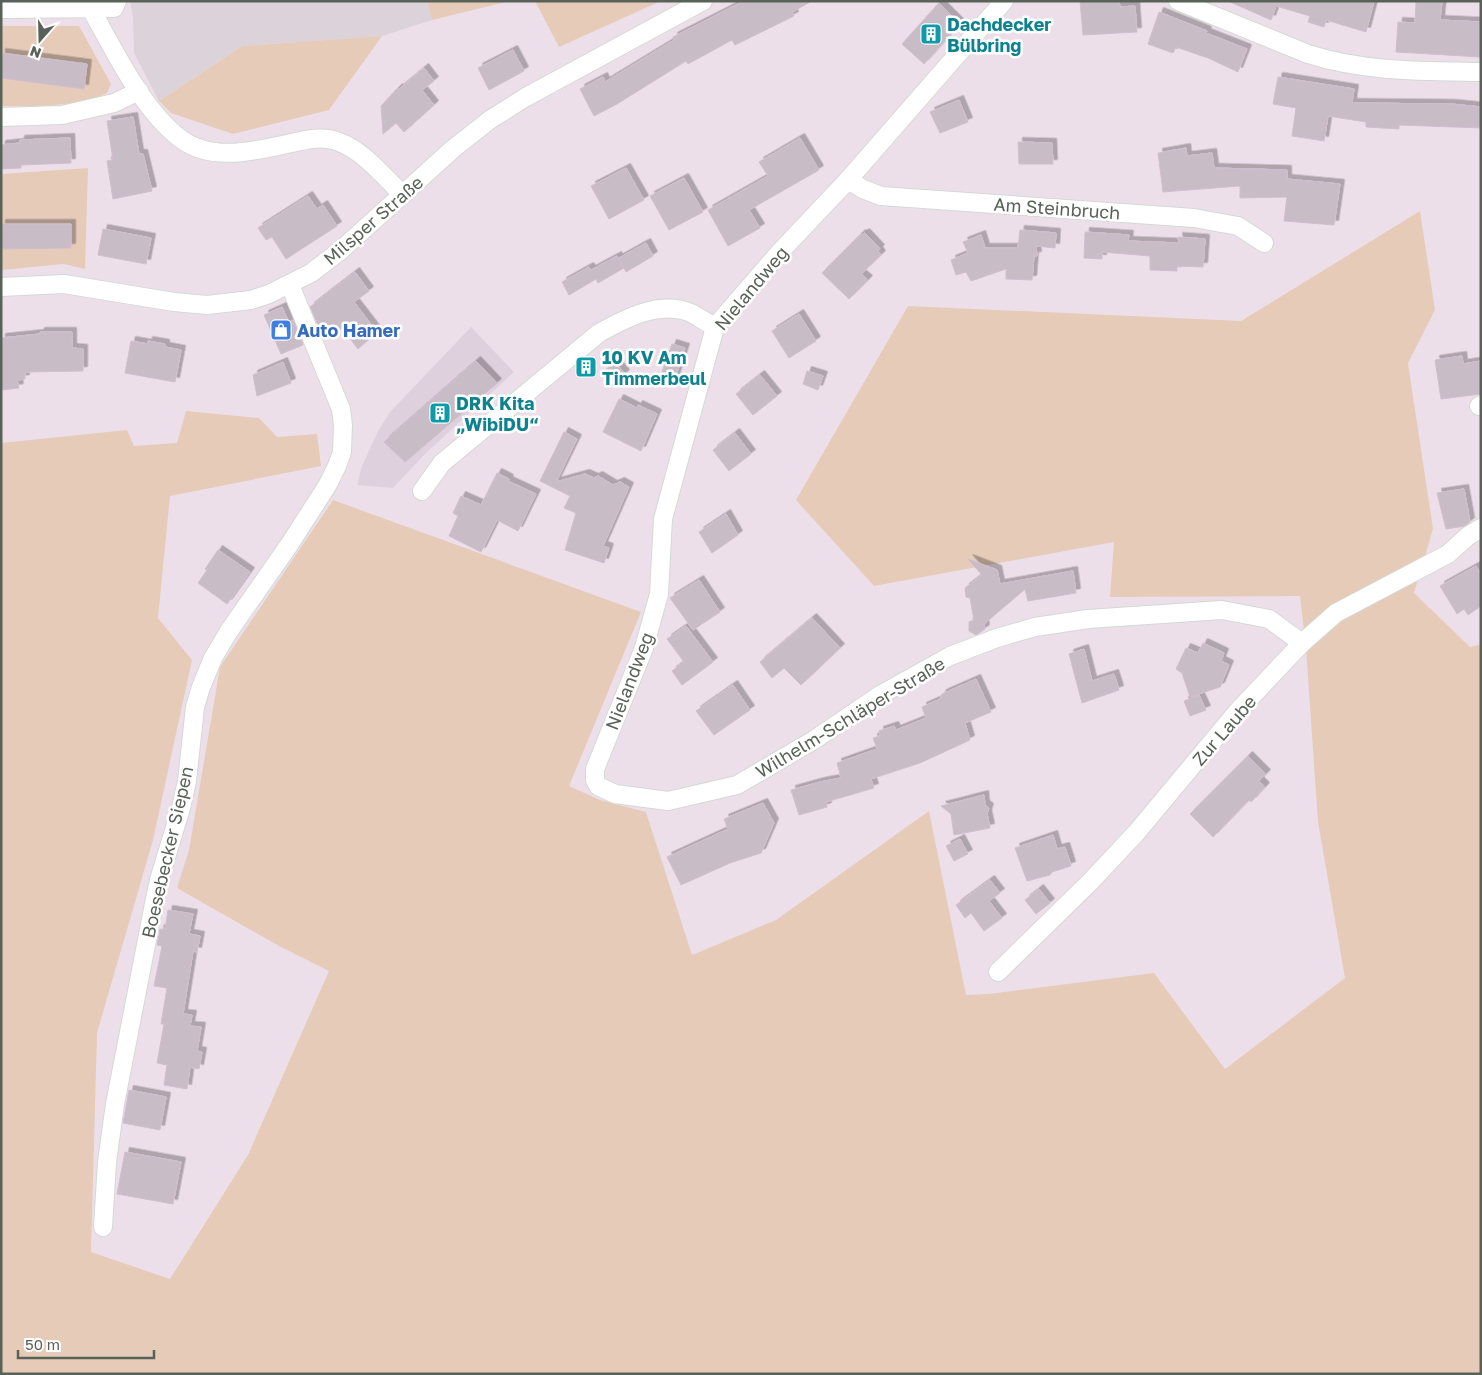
<svg xmlns="http://www.w3.org/2000/svg" width="1482" height="1375" viewBox="0 0 1482 1375" font-family="'Golos Text',sans-serif">
	<defs>
		<filter id="shadow"><feDropShadow dx="4.5" dy="-4.5" stdDeviation="0" flood-color="#0004"/></filter>
	</defs>
	<rect width="100%" height="100%" fill="#eddfea"/>
	<path fill="#dbd2da" d="M130,1H427L432,20L382,36L242,46L159,101L134,53L133,18Z"/>
	<path fill="#dfd0dd" d="M471,327L514,372L425,454L393,488L357,485L362,466L378,431L390,412Z"/>
	<g fill="#e6cbb9">
		<path d="M427,1H510L432,20Z"/>
		<path d="M535,1H661L559,47Z"/>
		<path d="M1,26H79L111,84L107,93L89,101L46,106H1Z"/>
		<path d="M382,36L329,110L233,134L171,113L159,101L242,46Z"/>
		<path d="M88,168L85,269L64,264L1,270V174Z"/>
		<path d="M1420,211L1435,310L1408,363L1433,529L1414,593L1470,647L1481,644V1374H1V443L127,430L134,446L177,443L186,411L259,418L277,437L317,434L321,466L170,496L158,618L192,660L153,840L97,1033L91,1252L170,1279L248,1155L329,971L279,946L177,888L189,850L220,667L333,500L641,612L569,786L600,800L646,812L692,955L776,920L929,811L966,995L989,994L1154,973L1225,1069L1345,978L1318,822L1306,648L1300,596L1110,597L1114,542L874,586L796,500L908,306L1241,321Z"/>
	</g>
	<g fill="#c8bcc7" stroke="#d2bdd0" filter="url(#shadow)">
		<path d="M744,1H812L792,12L794,16L735,45L732,40L688,64L686,61L617,104L594,116L580,89L603,77L605,82L674,40L673,37Z"/>
		<path d="M1080,1H1119L1120,7L1135,6L1137,32L1083,35Z"/>
		<path d="M1228,1H1374L1366,32L1326,20L1324,27L1308,22L1310,16L1276,6L1271,20Z"/>
		<path d="M1416,1H1442L1440,20L1481,22L1480,57L1396,52L1398,22L1415,23Z"/>
		<path d="M939,3L960,24L924,64L902,44Z"/>
		<path d="M1159,12L1207,31L1206,33L1247,49L1238,72L1208,58L1176,47L1173,53L1148,44Z"/>
		<path d="M513,50L524,71L489,90L478,68Z"/>
		<path d="M1,53L87,64L84,89L1,78Z"/>
		<path d="M424,68L434,81L422,90L434,105L404,132L396,123L383,134L381,106L398,88L399,89Z"/>
		<path d="M1278,77L1354,89L1352,103L1451,104L1481,107V128L1399,125V129L1366,127V122L1328,116L1324,141L1292,136L1296,108L1273,104Z"/>
		<path d="M959,100L968,122L940,133L930,112Z"/>
		<path d="M133,117L139,154H143L152,191L113,199L107,161L113,160L107,121Z"/>
		<path d="M70,138L71,163L21,165V168L1,169V145L20,143V140Z"/>
		<path d="M800,138L819,170L749,210L760,228L728,246L708,210L768,176L759,162Z"/>
		<path d="M1018,142L1052,143L1053,164H1019Z"/>
		<path d="M1186,148L1187,156L1212,153L1214,168L1287,170V179L1340,184L1334,225L1284,221L1287,197L1240,198V186L1163,192L1158,153Z"/>
		<path d="M626,168L644,200L609,219L591,186Z"/>
		<path d="M684,178L703,212L669,230L650,196Z"/>
		<path d="M308,196L317,209L323,205L337,226L286,259L272,237L266,240L258,228Z"/>
		<path d="M1,224H71V248L1,249Z"/>
		<path d="M103,229L151,238L146,264L98,255Z"/>
		<path d="M1020,230L1056,233L1055,248L1036,246L1037,256H1034L1032,280L1006,279V269L971,281L966,272L956,275L951,260L968,253L963,242L981,235L985,248H1018Z"/>
		<path d="M1085,232L1129,235L1128,241L1179,243L1178,237L1205,239L1203,267L1177,266V271L1150,270V256L1102,252V259L1084,258Z"/>
		<path d="M865,233L880,249L878,251L881,255L861,274L868,280L849,299L822,273L861,234L862,235Z"/>
		<path d="M646,243L653,256L626,272L619,258Z"/>
		<path d="M617,256L624,268L598,283L596,279L569,295L562,282L589,267L592,271L591,270Z"/>
		<path d="M355,272L369,291L354,302L377,332L358,349L342,328L330,337L328,334L323,336L310,307Z"/>
		<path d="M282,307L289,323L293,320L303,345L281,354L264,315Z"/>
		<path d="M799,314L816,341L789,358L772,331Z"/>
		<path d="M40,332H72V348L83,349V371L25,372V379L17,380L19,388L3,390L1,382V338L40,334Z"/>
		<path d="M131,341L148,344V341L165,344V347L181,350L175,382L125,373Z"/>
		<path d="M672,344L685,348L673,385L659,380Z"/>
		<path d="M1462,356L1463,364L1481,361V394L1441,399L1435,360Z"/>
		<path d="M476,361L497,383L405,462L384,442Z"/>
		<path d="M283,362L291,383L257,396L253,375Z"/>
		<path d="M615,362L625,374L614,383L604,371Z"/>
		<path d="M807,371L823,376L818,390L803,384Z"/>
		<path d="M760,375L777,396L753,415L736,394Z"/>
		<path d="M619,399L637,408L638,405L657,414L641,451L603,432Z"/>
		<path d="M564,432L577,439L556,482L585,474L594,478L598,476L613,485L620,482L629,487L603,546L609,548L604,563L565,550L576,513L564,508L570,496L540,481Z"/>
		<path d="M735,433L751,454L729,471L713,450Z"/>
		<path d="M497,473L509,479L508,481L536,494L518,531L497,520L481,552L449,536L458,516L453,513L461,496L481,505Z"/>
		<path d="M1464,489L1470,522L1465,526L1446,529L1437,493Z"/>
		<path d="M726,514L738,535L712,553L699,532Z"/>
		<path d="M218,550L250,572L227,604L198,583L207,570L205,569Z"/>
		<path d="M968,559L997,570L1000,584L1073,571L1076,593L1028,601L1025,589L984,624L985,629L976,635L969,631V622L974,620L970,598L966,597L965,588L982,575Z"/>
		<path d="M1476,566L1481,574V606L1468,615L1464,609L1457,614L1440,586Z"/>
		<path d="M699,580L720,612L693,630L670,598Z"/>
		<path d="M812,618L840,648L801,685L784,668L772,678L760,662Z"/>
		<path d="M686,626L713,662L682,685L672,671L684,662L667,639Z"/>
		<path d="M1203,643L1224,653L1221,661L1229,665L1220,687L1190,697L1182,673L1176,669L1186,648L1198,653Z"/>
		<path d="M1084,649L1092,681L1114,674L1119,690L1082,703L1069,654Z"/>
		<path d="M976,679L991,712L965,723L970,740L920,763L871,779L874,788L826,802L827,807L799,815L791,790L820,782L841,778L837,763L877,749L873,738L880,736L879,731L894,726L896,730L926,718L922,707L940,699L942,694Z"/>
		<path d="M733,685L750,710L714,735L696,711Z"/>
		<path d="M1199,695L1206,710L1190,716L1184,701Z"/>
		<path d="M1248,756L1266,774L1259,781L1265,787L1251,802L1249,800L1213,837L1190,814Z"/>
		<path d="M984,795L985,805L989,808L987,814L990,828L954,835L951,814L941,806Z"/>
		<path d="M763,803L774,823L761,853L730,863L681,885L667,857L728,829L724,819Z"/>
		<path d="M1053,835L1057,849L1065,847L1071,866L1052,872L1050,875L1027,881L1015,848Z"/>
		<path d="M960,839L968,854L954,861L946,846Z"/>
		<path d="M990,880L1000,893L989,901L1002,918L984,931L971,913L965,918L956,905Z"/>
		<path d="M1039,889L1050,903L1036,914L1025,900Z"/>
		<path d="M168,910L193,914L189,934L200,936L197,952L193,951L183,1014L192,1015L190,1026L201,1027L197,1051L202,1052L199,1069L190,1067L187,1089L164,1085L167,1065L157,1063L164,1024H161L167,988L154,986L162,946L157,945L160,929L165,930Z"/>
		<path d="M129,1090L166,1097L160,1130L123,1123Z"/>
		<path d="M125,1152L181,1162L173,1204L117,1194Z"/>
	</g>
	<g fill="none" stroke-linecap="round" stroke-linejoin="round">
		<g stroke="#d2dad3" stroke-width="20">
			<g id="minor">
				<path d="M84,1L91,9C114,50 143,111 181,139C211,162 254,151 287,144C304,140 322,135 339,142C364,151 384,177 403,195"/>
				<path d="M1004,1L848,180L779,253L715,327L663,519L659,594L644,648L595,769V780L598,786L615,794L668,801L737,785L814,740L880,695L950,656L997,638L1035,627L1088,619L1222,610L1269,619L1302,643"/>
				<path d="M1178,1L1308,54C1364,72 1423,71 1481,72"/>
				<path d="M1,9L114,8L117,1"/>
				<path d="M1,117L62,115L114,103L139,91"/>
				<path d="M848,180L863,189L881,196L1194,218L1238,226L1264,243"/>
				<path d="M1,287L64,284L174,302L207,305L251,300L269,294L311,273L341,250L454,148L491,119L526,97L703,1"/>
				<path d="M1479,406L1481,405"/>
				<path d="M422,491L442,463L599,333C626,318 660,300 691,313C699,317 707,323 715,327"/>
				<path d="M998,972L1091,881L1136,833L1237,712L1302,643L1336,613L1448,554L1468,536L1481,528"/>
				<path d="M103,1227L107,1162L115,1104L153,909L159,880L181,808L187,781L195,707L201,687L213,658L229,631L289,545L327,486L337,466L342,452L343,425L341,409L290,285"/>
			</g>
		</g>
		<use href="#minor" stroke="#fff" stroke-width="18"/>
	</g>
	<defs>
		<g id="building-square" transform="scale(1.125)"><rect x="-9" y="-9" width="18" height="18" rx="4" fill="#0f9aa8" stroke="#fff"/><path d="M-4-6H4V6H1V3H-1V6H-4ZM-2.5-4.3h1.7v1.8h-1.7ZM.8-4.3h1.7v1.8H.8ZM-2.5-1h1.7V.8h-1.7ZM.8-1h1.7V.8H.8Z" fill="#fff"/></g>
		<g id="shop-square" transform="scale(1.125)"><rect x="-9" y="-9" width="18" height="18" rx="4" fill="#3f7fe0" stroke="#fff"/><path d="M-5-2.5h2.3a2.7 3.5 0 0 1 5.4 0H5L5.5 6h-11ZM-1.5-2.5h3a1.5 2.3 0 0 0-3 0Z" fill="#fff"/></g>
	</defs>
	<g fill-rule="evenodd">
		<use href="#building-square" x="931" y="34"/>
		<use href="#shop-square" x="281" y="330"/>
		<use href="#building-square" x="586" y="367"/>
		<use href="#building-square" x="440" y="413"/>
	</g>
	<g text-anchor="middle" dominant-baseline="central" stroke-width="5" stroke-linejoin="round" paint-order="stroke">
		<g font-size="18" font-weight="bold" fill="#0d838f" stroke="#fff" text-anchor="start">
			<text x="947" y="24">Dachdecker<tspan x="947" dy="21">Bülbring</tspan></text>
			<text x="602" y="357">10 KV Am<tspan x="602" dy="21">Timmerbeul</tspan></text>
			<text x="456" y="403">DRK Kita<tspan x="456" dy="21">„WibiDU“</tspan></text>
		</g>
		<g font-size="18" fill="#596258" stroke="#fff">
			<text transform="translate(1057 208) rotate(4)">Am Steinbruch</text>
			<text transform="translate(373 220) rotate(-41)">Milsper Straße</text>
			<text transform="translate(751 288) rotate(-50)">Nielandweg</text>
			<text transform="translate(629 681) rotate(-69)">Nielandweg</text>
			<text transform="translate(850 717) rotate(-31)">Wilhelm-Schläper-Straße</text>
			<text transform="translate(1224 730) rotate(-49)">Zur Laube</text>
			<text transform="translate(167 852) rotate(-77)">Boesebecker Siepen</text>
		</g>
		<g font-size="18" font-weight="bold" fill="#366cbe" stroke="#fff" text-anchor="start">
			<text x="297" y="330">Auto Hamer</text>
		</g>
	</g>
	<rect width="1482" height="1375" fill="none" stroke="#596258" stroke-width="5"/>
	<g transform="translate(40 40) rotate(200)" stroke="#ffffff" stroke-width="4" paint-order="stroke">
	<path d="M0-4L9 19L0 12L-9 19Z" fill="#596258"/>
	<text y="-8" font-size="14" font-weight="bold" text-anchor="middle" fill="#596258">N</text>
	</g>
	<path d="M18 1350v8h136v-8" fill="none" stroke="#596258" stroke-width="2.5"/>
	<text x="25" y="1350" font-size="15" fill="#596258" stroke="#ffffff" stroke-width="4" paint-order="stroke">50 m</text>
</svg>
